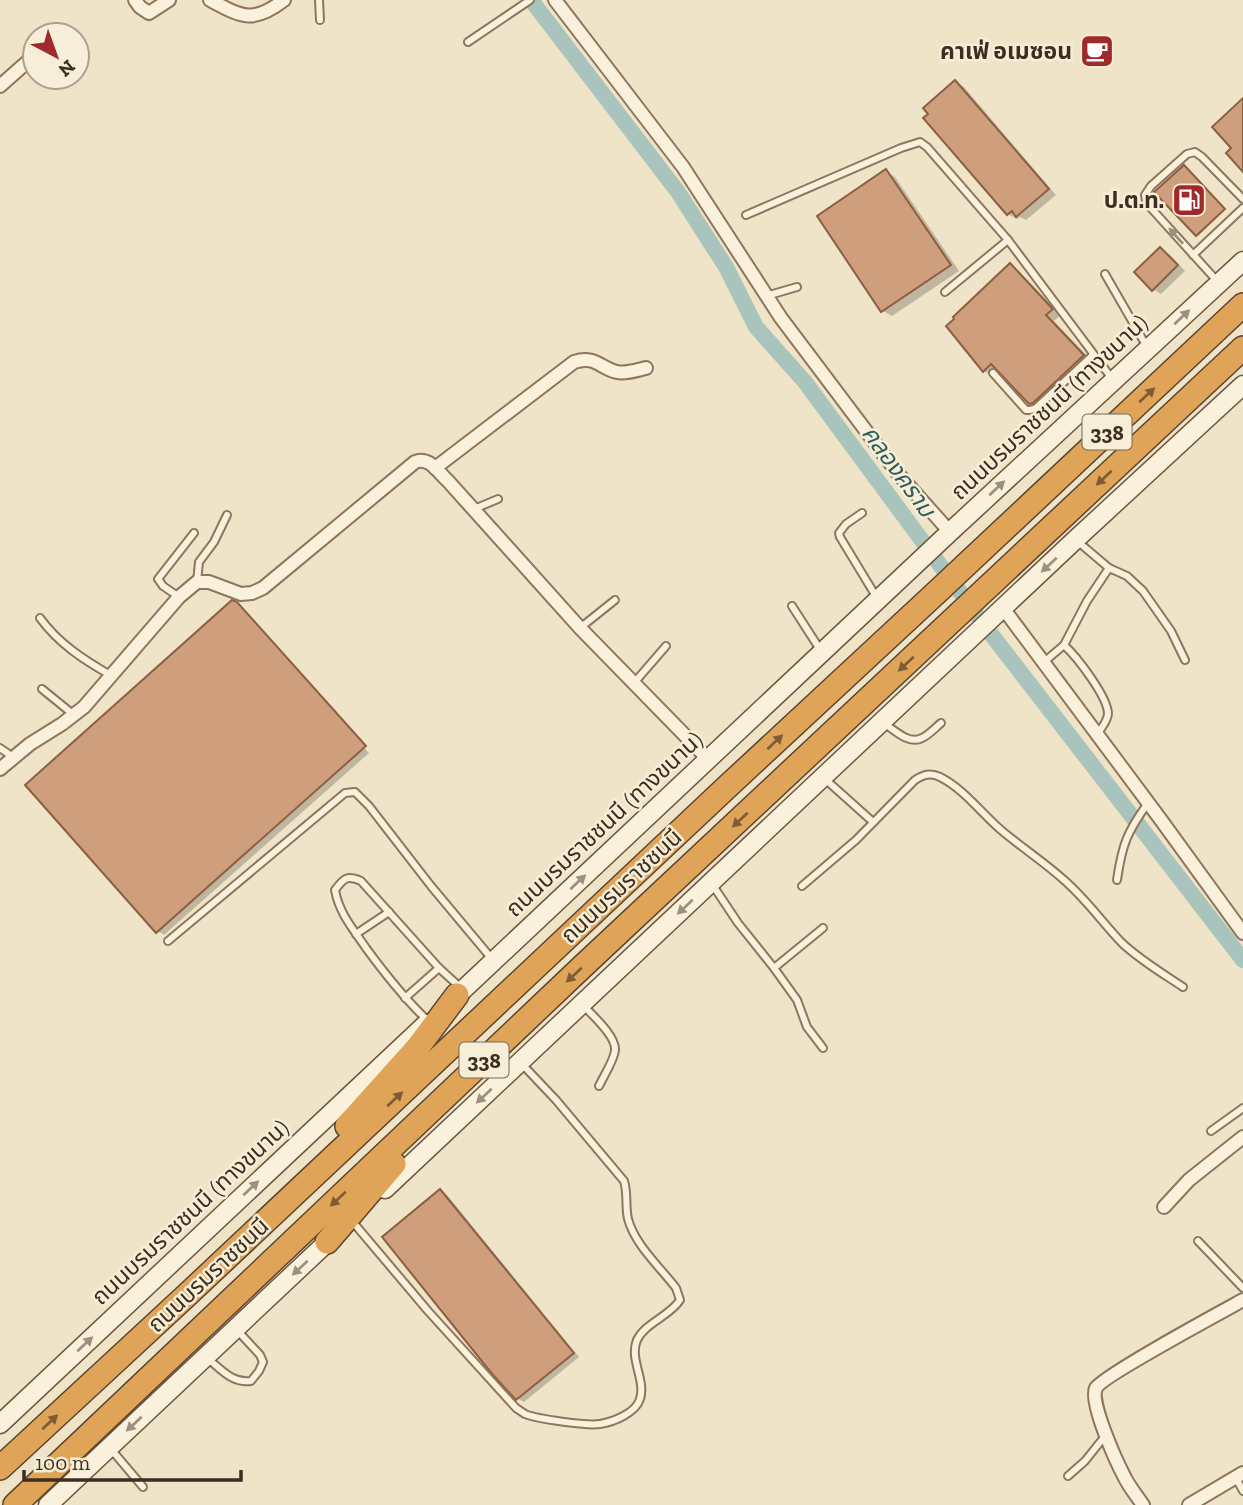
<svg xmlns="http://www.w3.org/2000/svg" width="1243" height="1505" viewBox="0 0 1243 1505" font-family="'Zilla Slab','Noto Sans Thai',serif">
	<rect width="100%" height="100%" fill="#f0e4c8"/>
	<g fill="#0003">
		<path d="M955,82L964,87L1056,195L1026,220L1020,217L1017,219L1008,214Z"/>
		<path d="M1185,168L1225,210L1198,236L1197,235Z"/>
		<path d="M887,172L895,177L959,271L892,316L883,311Z"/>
		<path d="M1160,249L1169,254L1185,271L1161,294L1153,289Z"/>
		<path d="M1011,265L1019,271L1059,313L1061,315L1054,321L1092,361L1040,408L1030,403L999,370L993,376L984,371Z"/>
		<path d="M237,605L369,753L164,935L158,931Z"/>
		<path d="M441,1191L447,1195L579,1357L524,1402L517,1398Z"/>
	</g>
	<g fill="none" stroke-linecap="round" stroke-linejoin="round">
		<path stroke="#a9c4bc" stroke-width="16" d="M531,0L678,192L726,267L756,327L805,382L991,634L1243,960"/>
	</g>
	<g fill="#cf9f7d" stroke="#8d5f41" stroke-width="2">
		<path d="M955,80L1049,189L1016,217L1012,211L1007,215L923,118L928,114L923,108Z"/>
		<path d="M1243,98V172L1226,153L1231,148L1212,127Z"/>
		<path d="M1184,165L1225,209L1196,236L1154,192Z"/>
		<path d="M886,169L951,265L881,312L817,216Z"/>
		<path d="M1160,247L1178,265L1152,291L1134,272Z"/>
		<path d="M1010,263L1050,306L1053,309L1046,315L1084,355L1033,403L1029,404L991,364L983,372L946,326L954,319L953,317Z"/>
		<path d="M232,600L237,602L366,746L156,933L25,785Z"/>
		<path d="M440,1189L574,1353L516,1400L493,1375L382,1237Z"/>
	</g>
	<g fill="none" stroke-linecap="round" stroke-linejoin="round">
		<g stroke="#8d765c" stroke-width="10">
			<g id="lane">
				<path d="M319,0L320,20"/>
				<path d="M468,42L530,0"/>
				<path d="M746,215L901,148L920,142L927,147L1008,240L1113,380"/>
				<path d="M1193,255L1243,208"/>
				<path d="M1105,274L1147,347"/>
				<path d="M1218,282L1150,207L1146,201L1145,195L1151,186L1187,154L1195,152L1202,157L1243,199"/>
				<path d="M945,292L1008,240"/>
				<path d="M766,296L797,287"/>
				<path d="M993,373L1026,410H1030L1036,408L1093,355"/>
				<path d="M474,509L498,499"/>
				<path d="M862,513L846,524L839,533L840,537L877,598"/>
				<path d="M1076,540L1109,568L1127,576L1143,591L1171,631L1185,660"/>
				<path d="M197,582L199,562L214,542L227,515"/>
				<path d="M179,597L163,586L158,579L194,533"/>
				<path d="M792,606L821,651"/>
				<path d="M40,618C59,644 84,660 112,676"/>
				<path d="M580,628L615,600"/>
				<path d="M1064,645L1087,601L1109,568"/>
				<path d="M1044,662L1064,645C1077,657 1108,697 1108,714C1107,722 1102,727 1098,733"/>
				<path d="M634,683L666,646"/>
				<path d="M42,689L74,715"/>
				<path d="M884,723C894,730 909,745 922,738C929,735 936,727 941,723"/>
				<path d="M0,748L13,757"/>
				<path d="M825,779L873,822"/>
				<path d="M1117,880C1122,845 1127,832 1148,803"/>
				<path d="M712,884L738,923L774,968L797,1000L807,1027L823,1048"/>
				<path d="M802,886L856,840L915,780C923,775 930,772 940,777C964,789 981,813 1001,830C1021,847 1044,862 1064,880C1086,899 1102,922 1122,943C1140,960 1162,973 1183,987"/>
				<path d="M356,934L389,912"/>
				<path d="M168,941L345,793L355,792L369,806L431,886L492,959"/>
				<path d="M774,968L823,928"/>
				<path d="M405,998L439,968"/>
				<path d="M583,1005C593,1016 616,1036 615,1050C614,1061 604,1075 599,1086"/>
				<path d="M427,1020C404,998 385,974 366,948C353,929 339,913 335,890C344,878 347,875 361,881L439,968L462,989"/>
				<path d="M1211,1131L1243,1108"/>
				<path d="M352,1221L428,1311L516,1408C519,1410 522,1412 525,1414C537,1419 587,1426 600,1424C613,1422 636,1413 640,1399C646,1380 629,1359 637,1340C645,1323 670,1316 680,1300L676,1288C660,1267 635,1245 628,1219C625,1206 628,1193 624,1181L556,1100L521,1063"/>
				<path d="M1198,1241L1243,1288"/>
				<path d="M206,1357C220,1368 232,1384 251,1381L259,1371L263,1362L260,1355L237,1330"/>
				<path d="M110,1448L143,1487"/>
				<path d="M1068,1476L1085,1461L1105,1436"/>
				<path d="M1236,1478L1243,1491"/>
			</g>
		</g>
		<g stroke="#8d765c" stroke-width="16">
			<g id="street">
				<path d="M135,0L140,7L149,13L169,0"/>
				<path d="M210,0C242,17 253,24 284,0"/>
				<path d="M555,0L683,167L781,318L900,476L950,532"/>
				<path d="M0,86L35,55"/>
				<path d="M435,468L574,362C595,355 600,368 617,372C626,374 637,370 646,368"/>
				<path d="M1003,608L1161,820L1243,933"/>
				<path d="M0,769L30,744L62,724L84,707L179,597L197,582H209L241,594L252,593L263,588L415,462C429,456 438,472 448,481L580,628L708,759"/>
				<path d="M1164,1207L1189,1180L1243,1137"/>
				<path d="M1143,1505C1137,1496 1130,1488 1125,1478C1117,1463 1089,1402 1096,1388C1101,1377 1223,1311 1243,1300"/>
				<path d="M1189,1505L1243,1473"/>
			</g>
		</g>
		<g stroke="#6f573f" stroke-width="21">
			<g id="secondary">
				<path d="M449,1003L950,532L1243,261"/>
				<path d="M385,1189L1075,540L1243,385"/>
				<path d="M0,1424L426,1024"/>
				<path d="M48,1505L336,1234"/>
			</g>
		</g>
		<g stroke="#5b4430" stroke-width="26">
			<g id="highway">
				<path d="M347,1126L418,1047L457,995"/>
				<path d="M327,1242L394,1164"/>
				<path d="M0,1468L187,1295L728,786L937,592L1243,305"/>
				<path d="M15,1505L582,967L1243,348"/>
			</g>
		</g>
		<use href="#lane" stroke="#faf1dc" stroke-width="6"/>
		<use href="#street" stroke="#faf1dc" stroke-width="12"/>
		<use href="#secondary" stroke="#faf1dc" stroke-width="18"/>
		<use href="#highway" stroke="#e0a458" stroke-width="23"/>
	</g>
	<defs><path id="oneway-solid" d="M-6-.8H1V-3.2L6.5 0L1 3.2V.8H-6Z" transform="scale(1.75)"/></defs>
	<g fill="#9c907e">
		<use href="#oneway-solid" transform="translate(1176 236) rotate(-132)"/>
		<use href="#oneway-solid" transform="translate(1182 317) rotate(-43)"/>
		<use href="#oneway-solid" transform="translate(997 488) rotate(-43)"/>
		<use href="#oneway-solid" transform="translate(1049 565) rotate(137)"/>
		<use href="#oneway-solid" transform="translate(578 882) rotate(-43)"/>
		<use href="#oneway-solid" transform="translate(685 907) rotate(137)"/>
		<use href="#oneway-solid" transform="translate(484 1096) rotate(137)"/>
		<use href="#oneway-solid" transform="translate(251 1188) rotate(-43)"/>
		<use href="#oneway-solid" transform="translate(300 1268) rotate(137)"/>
		<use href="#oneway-solid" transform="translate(85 1344) rotate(-43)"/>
		<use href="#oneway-solid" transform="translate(134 1424) rotate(137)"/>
	</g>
	<g fill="#7e5d36">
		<use href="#oneway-solid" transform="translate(1147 395) rotate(-43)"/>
		<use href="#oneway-solid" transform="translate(1104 478) rotate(137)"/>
		<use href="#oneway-solid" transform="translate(906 664) rotate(137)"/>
		<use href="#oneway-solid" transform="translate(775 742) rotate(-43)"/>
		<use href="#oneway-solid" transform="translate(740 820) rotate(137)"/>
		<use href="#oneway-solid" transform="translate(574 975) rotate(137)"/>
		<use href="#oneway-solid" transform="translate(395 1099) rotate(-43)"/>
		<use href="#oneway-solid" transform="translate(338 1199) rotate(137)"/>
		<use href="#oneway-solid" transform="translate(50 1422) rotate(-43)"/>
	</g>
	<defs>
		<g id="cafe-square" transform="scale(1.75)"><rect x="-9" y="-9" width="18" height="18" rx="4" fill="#9e2a2b" stroke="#f7eed8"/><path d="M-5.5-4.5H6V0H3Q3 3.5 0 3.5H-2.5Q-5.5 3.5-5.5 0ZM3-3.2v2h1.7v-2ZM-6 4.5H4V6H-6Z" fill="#fff"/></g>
		<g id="fuel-square" transform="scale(1.75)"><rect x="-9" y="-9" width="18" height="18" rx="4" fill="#9e2a2b" stroke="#f7eed8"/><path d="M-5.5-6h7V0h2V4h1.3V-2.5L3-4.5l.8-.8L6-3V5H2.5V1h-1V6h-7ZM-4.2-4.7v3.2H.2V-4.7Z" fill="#fff"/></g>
	</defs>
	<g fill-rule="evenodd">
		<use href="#cafe-square" x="1097" y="51"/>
		<use href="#fuel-square" x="1189" y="200"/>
	</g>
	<g text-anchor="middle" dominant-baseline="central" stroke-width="5" stroke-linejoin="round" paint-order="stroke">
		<g fill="#f7eed8" stroke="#756857" stroke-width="2">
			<rect x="1082.5" y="414.5" width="49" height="35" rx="5"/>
			<rect x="459.5" y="1042.5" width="49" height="35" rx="5"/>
		</g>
		<g font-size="21" font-weight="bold" fill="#3d2e20">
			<text x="1107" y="432">338</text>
			<text x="484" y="1060">338</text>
		</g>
		<g font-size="23" font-weight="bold" fill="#3d2e20" stroke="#f7eed8" text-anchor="end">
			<text x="1072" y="51">คาเฟ่ อเมซอน</text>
			<text x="1164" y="200">ป.ต.ท.</text>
		</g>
		<g font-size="23" fill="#3d2e20" stroke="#f7eed8">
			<text transform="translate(1049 407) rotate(-43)">ถนนบรมราชชนนี (ทางขนาน)</text>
			<text transform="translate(604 824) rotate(-43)">ถนนบรมราชชนนี (ทางขนาน)</text>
			<text transform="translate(621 886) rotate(-43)">ถนนบรมราชชนนี</text>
			<text transform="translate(190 1212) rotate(-43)">ถนนบรมราชชนนี (ทางขนาน)</text>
			<text transform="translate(208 1275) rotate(-43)">ถนนบรมราชชนนี</text>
		</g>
		<g font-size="24" font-style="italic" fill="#2f5d5a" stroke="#f7eed8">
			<text transform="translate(899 471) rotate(54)">คลองคราม</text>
		</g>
	</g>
	<g transform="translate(56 56) rotate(139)"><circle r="33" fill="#f7eed8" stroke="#ada18e" stroke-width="2"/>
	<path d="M0-5L12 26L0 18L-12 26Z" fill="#9e2a2b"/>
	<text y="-10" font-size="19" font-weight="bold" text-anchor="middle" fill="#3d2e20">N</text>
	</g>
	<path d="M24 1470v10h217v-10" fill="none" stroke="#3d2e20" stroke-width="3.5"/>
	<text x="35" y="1470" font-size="21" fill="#3d2e20" stroke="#f7eed8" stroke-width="5" paint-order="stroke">100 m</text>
</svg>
